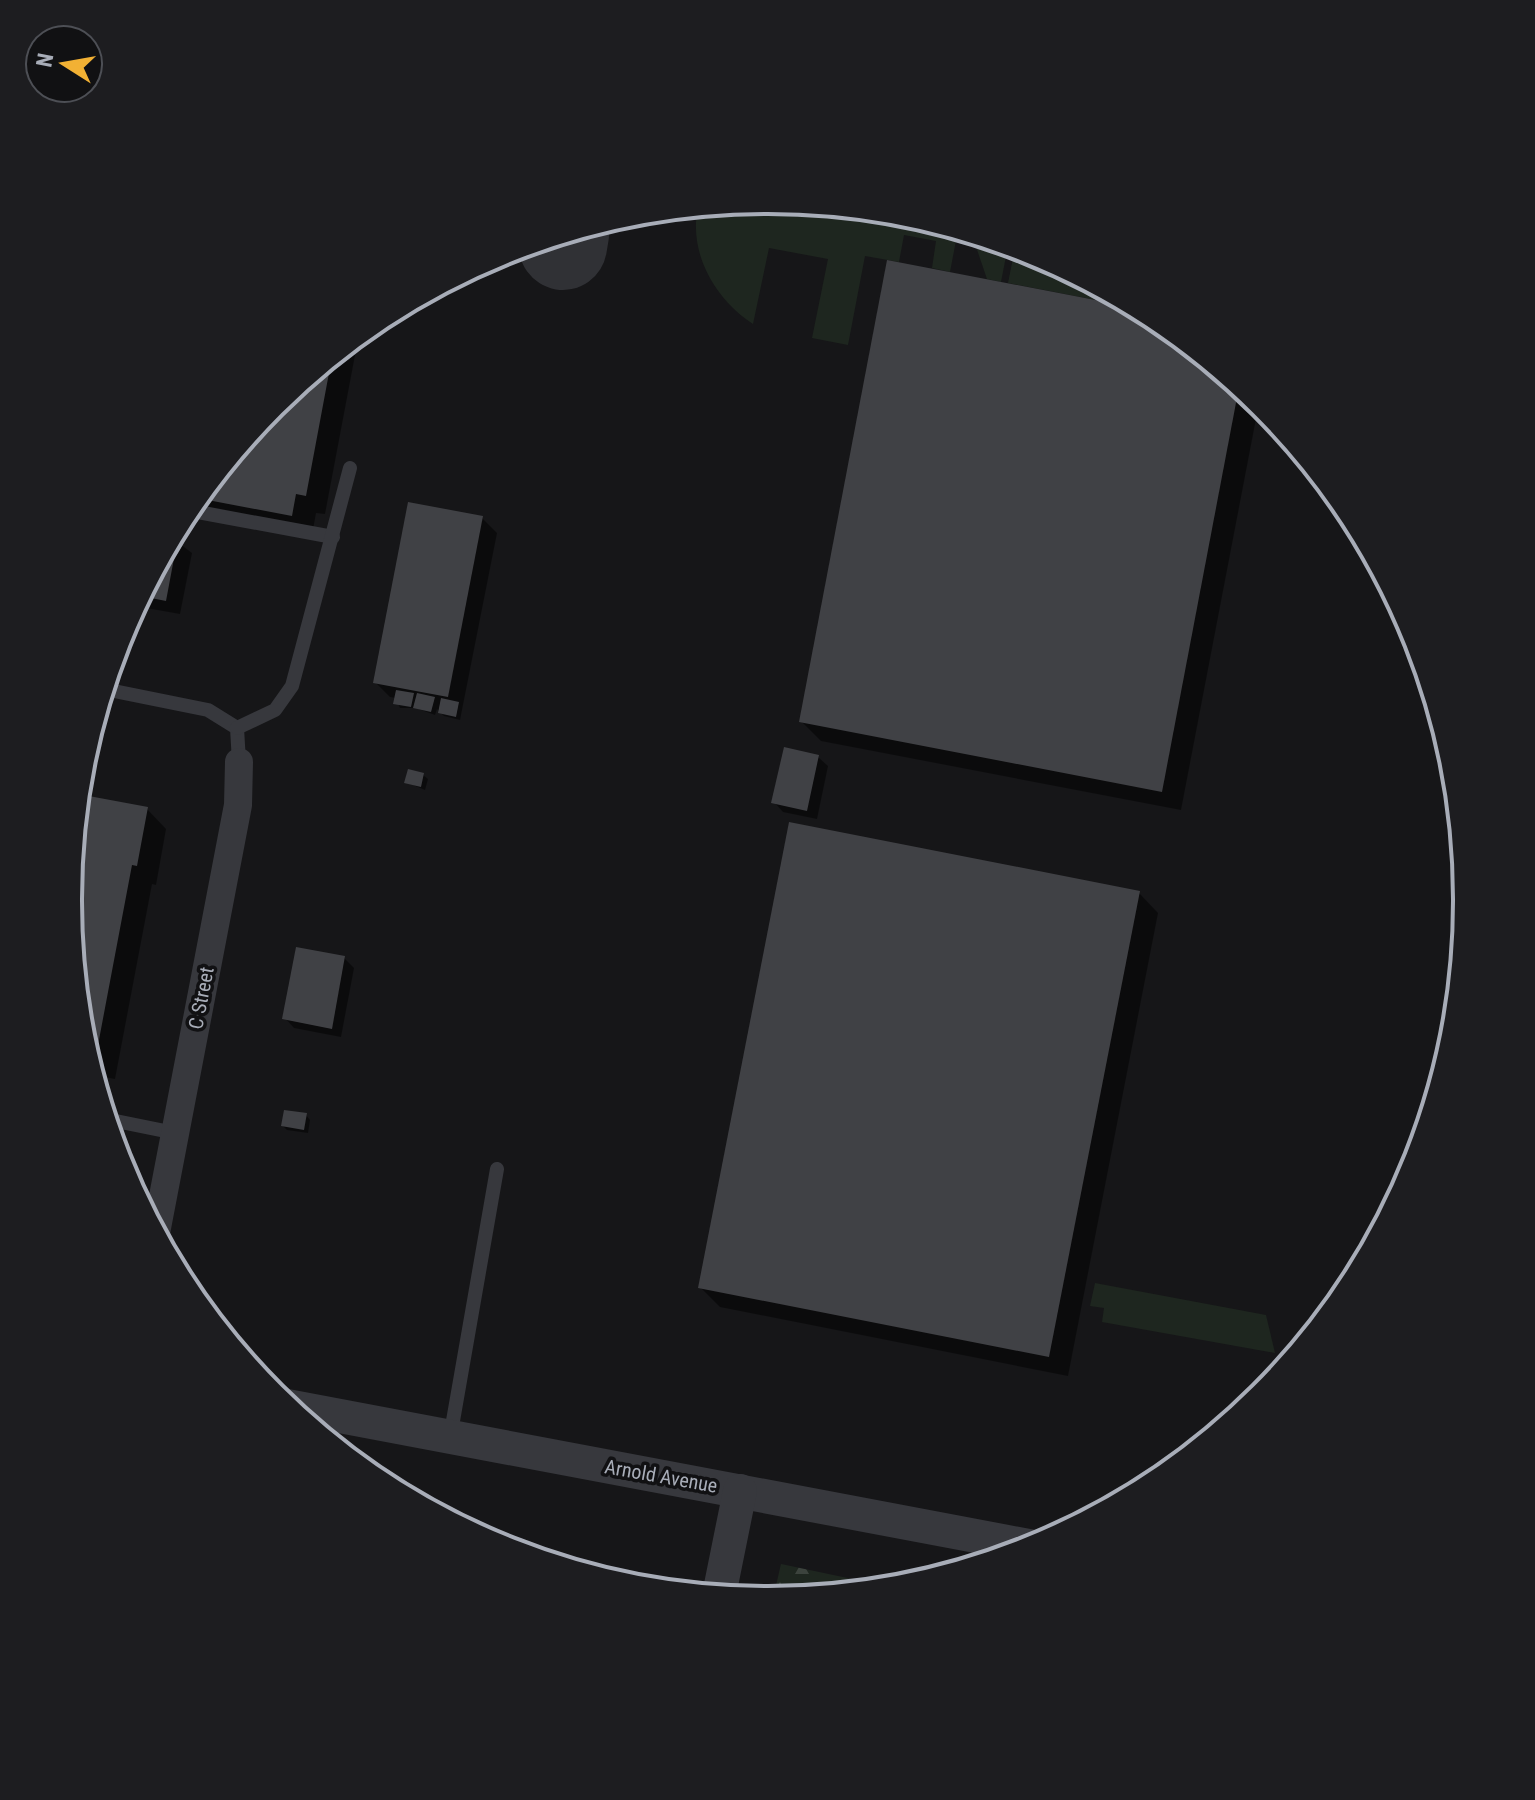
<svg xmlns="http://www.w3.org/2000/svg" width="1535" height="1800" viewBox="0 0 1535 1800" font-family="'Roboto Condensed',sans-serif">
	<defs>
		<pattern id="forest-firs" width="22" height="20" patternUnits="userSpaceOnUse" patternTransform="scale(2)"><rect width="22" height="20" fill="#1e261f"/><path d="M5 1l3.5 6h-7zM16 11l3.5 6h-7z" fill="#3c433d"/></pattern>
	</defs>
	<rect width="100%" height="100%" fill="#161618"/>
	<g fill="#1e261f">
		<path d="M768,201L898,213L896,225L916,228L918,218L958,230L950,272L932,268L936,241L904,235L899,262L865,256L848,345L812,338L828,259L769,248L753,324C715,299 688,253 698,207Z"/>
		<path d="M972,235L1008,246L1001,282L987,279Z"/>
		<path d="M1015,248L1036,254L1137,308L1008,283Z"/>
		<path d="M1095,1283L1266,1315L1275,1353L1102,1322L1104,1308L1090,1306Z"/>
	</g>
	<path fill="url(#forest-firs)" d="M781,1564L890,1587L773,1599Z"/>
	<g fill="#0007">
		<path d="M900,214L923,220L921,232L902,229L898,225Z"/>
		<path d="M889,262L1142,311L1259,403L1181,810L821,741L801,721Z"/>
		<path d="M359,334L325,514L316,513L312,535L186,511L273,405Z"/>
		<path d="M482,518L497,533L460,720L444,716L437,709L435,715L416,708H400L396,698L390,697L375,682Z"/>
		<path d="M172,538L192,553L180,614L135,606Z"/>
		<path d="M818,757L828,766L817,819L783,812L774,802Z"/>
		<path d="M423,775L428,779L425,790L406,782Z"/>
		<path d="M78,796L147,809L166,829L156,885L152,884L115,1079L93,1075L81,1036L68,900Z"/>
		<path d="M1139,893L1158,913L1068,1376L720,1307L700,1287Z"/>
		<path d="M344,958L354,968L341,1037L294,1028L285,1018Z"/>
		<path d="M306,1115L310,1120L308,1133L287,1130L283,1126Z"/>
	</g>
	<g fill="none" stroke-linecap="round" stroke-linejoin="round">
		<path stroke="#303135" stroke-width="88" d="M563,246L565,234"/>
	</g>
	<g fill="#404145">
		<path d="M898,213L918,218L917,228L896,225Z"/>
		<path d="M887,260L1137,308L1156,319L1239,387L1162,792L799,722Z"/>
		<path d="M332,357L306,496L296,494L292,516L197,498L273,405Z"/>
		<path d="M408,502L483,516L448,697L373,683Z"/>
		<path d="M173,536L178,537L166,601L141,596Z"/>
		<path d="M396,690L414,693L411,707L393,704Z"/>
		<path d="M417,693L435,697L431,712L413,708Z"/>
		<path d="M441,698L459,702L456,717L438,713Z"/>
		<path d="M784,747L819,755L807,811L771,803Z"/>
		<path d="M408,769L424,773L421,787L404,783Z"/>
		<path d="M78,794L148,807L137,866L132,865L95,1061L88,1059L81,1036L68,900Z"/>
		<path d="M789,822L1140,891L1049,1357L698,1288Z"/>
		<path d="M296,947L345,956L332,1029L282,1019Z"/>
		<path d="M284,1110L307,1113L304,1130L281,1126Z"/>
	</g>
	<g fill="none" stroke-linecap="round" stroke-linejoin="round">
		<g stroke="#37383d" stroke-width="14">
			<path d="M187,510L333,537"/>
			<path d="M104,689L208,710L237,728L239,762"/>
			<path d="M237,728L275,710L292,686L350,468"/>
			<path d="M106,1119L175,1133"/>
			<path d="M450,1438L497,1169"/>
		</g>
		<path stroke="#37383d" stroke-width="28" d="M156,1233L238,805L239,762"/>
		<g stroke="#37383d" stroke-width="34">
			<path d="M287,1406L1034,1547"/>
			<path d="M719,1595L740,1491"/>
		</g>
	</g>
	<g text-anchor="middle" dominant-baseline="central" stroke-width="7" stroke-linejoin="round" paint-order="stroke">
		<g font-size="20" fill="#a8adb8" stroke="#111113">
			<text transform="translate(201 998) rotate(-79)">C Street</text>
			<text transform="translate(661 1476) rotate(10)">Arnold Avenue</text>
		</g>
	</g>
	<path d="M0 0H1535V1800H0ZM767 214H768A685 685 0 0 1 1453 899V901A685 685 0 0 1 768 1586H767A685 685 0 0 1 82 901V899A685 685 0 0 1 767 214Z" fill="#1d1d20" fill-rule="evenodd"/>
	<path fill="none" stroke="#a8adb8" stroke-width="4" d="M767 214H768A685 685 0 0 1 1453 899V901A685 685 0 0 1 768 1586H767A685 685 0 0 1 82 901V899A685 685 0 0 1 767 214Z"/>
	<g transform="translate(64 64) rotate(281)"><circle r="38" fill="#111113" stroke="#4d4f55" stroke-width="2"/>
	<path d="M0-6L14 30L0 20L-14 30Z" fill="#f2b134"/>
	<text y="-12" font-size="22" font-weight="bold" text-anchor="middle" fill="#a8adb8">N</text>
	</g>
</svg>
